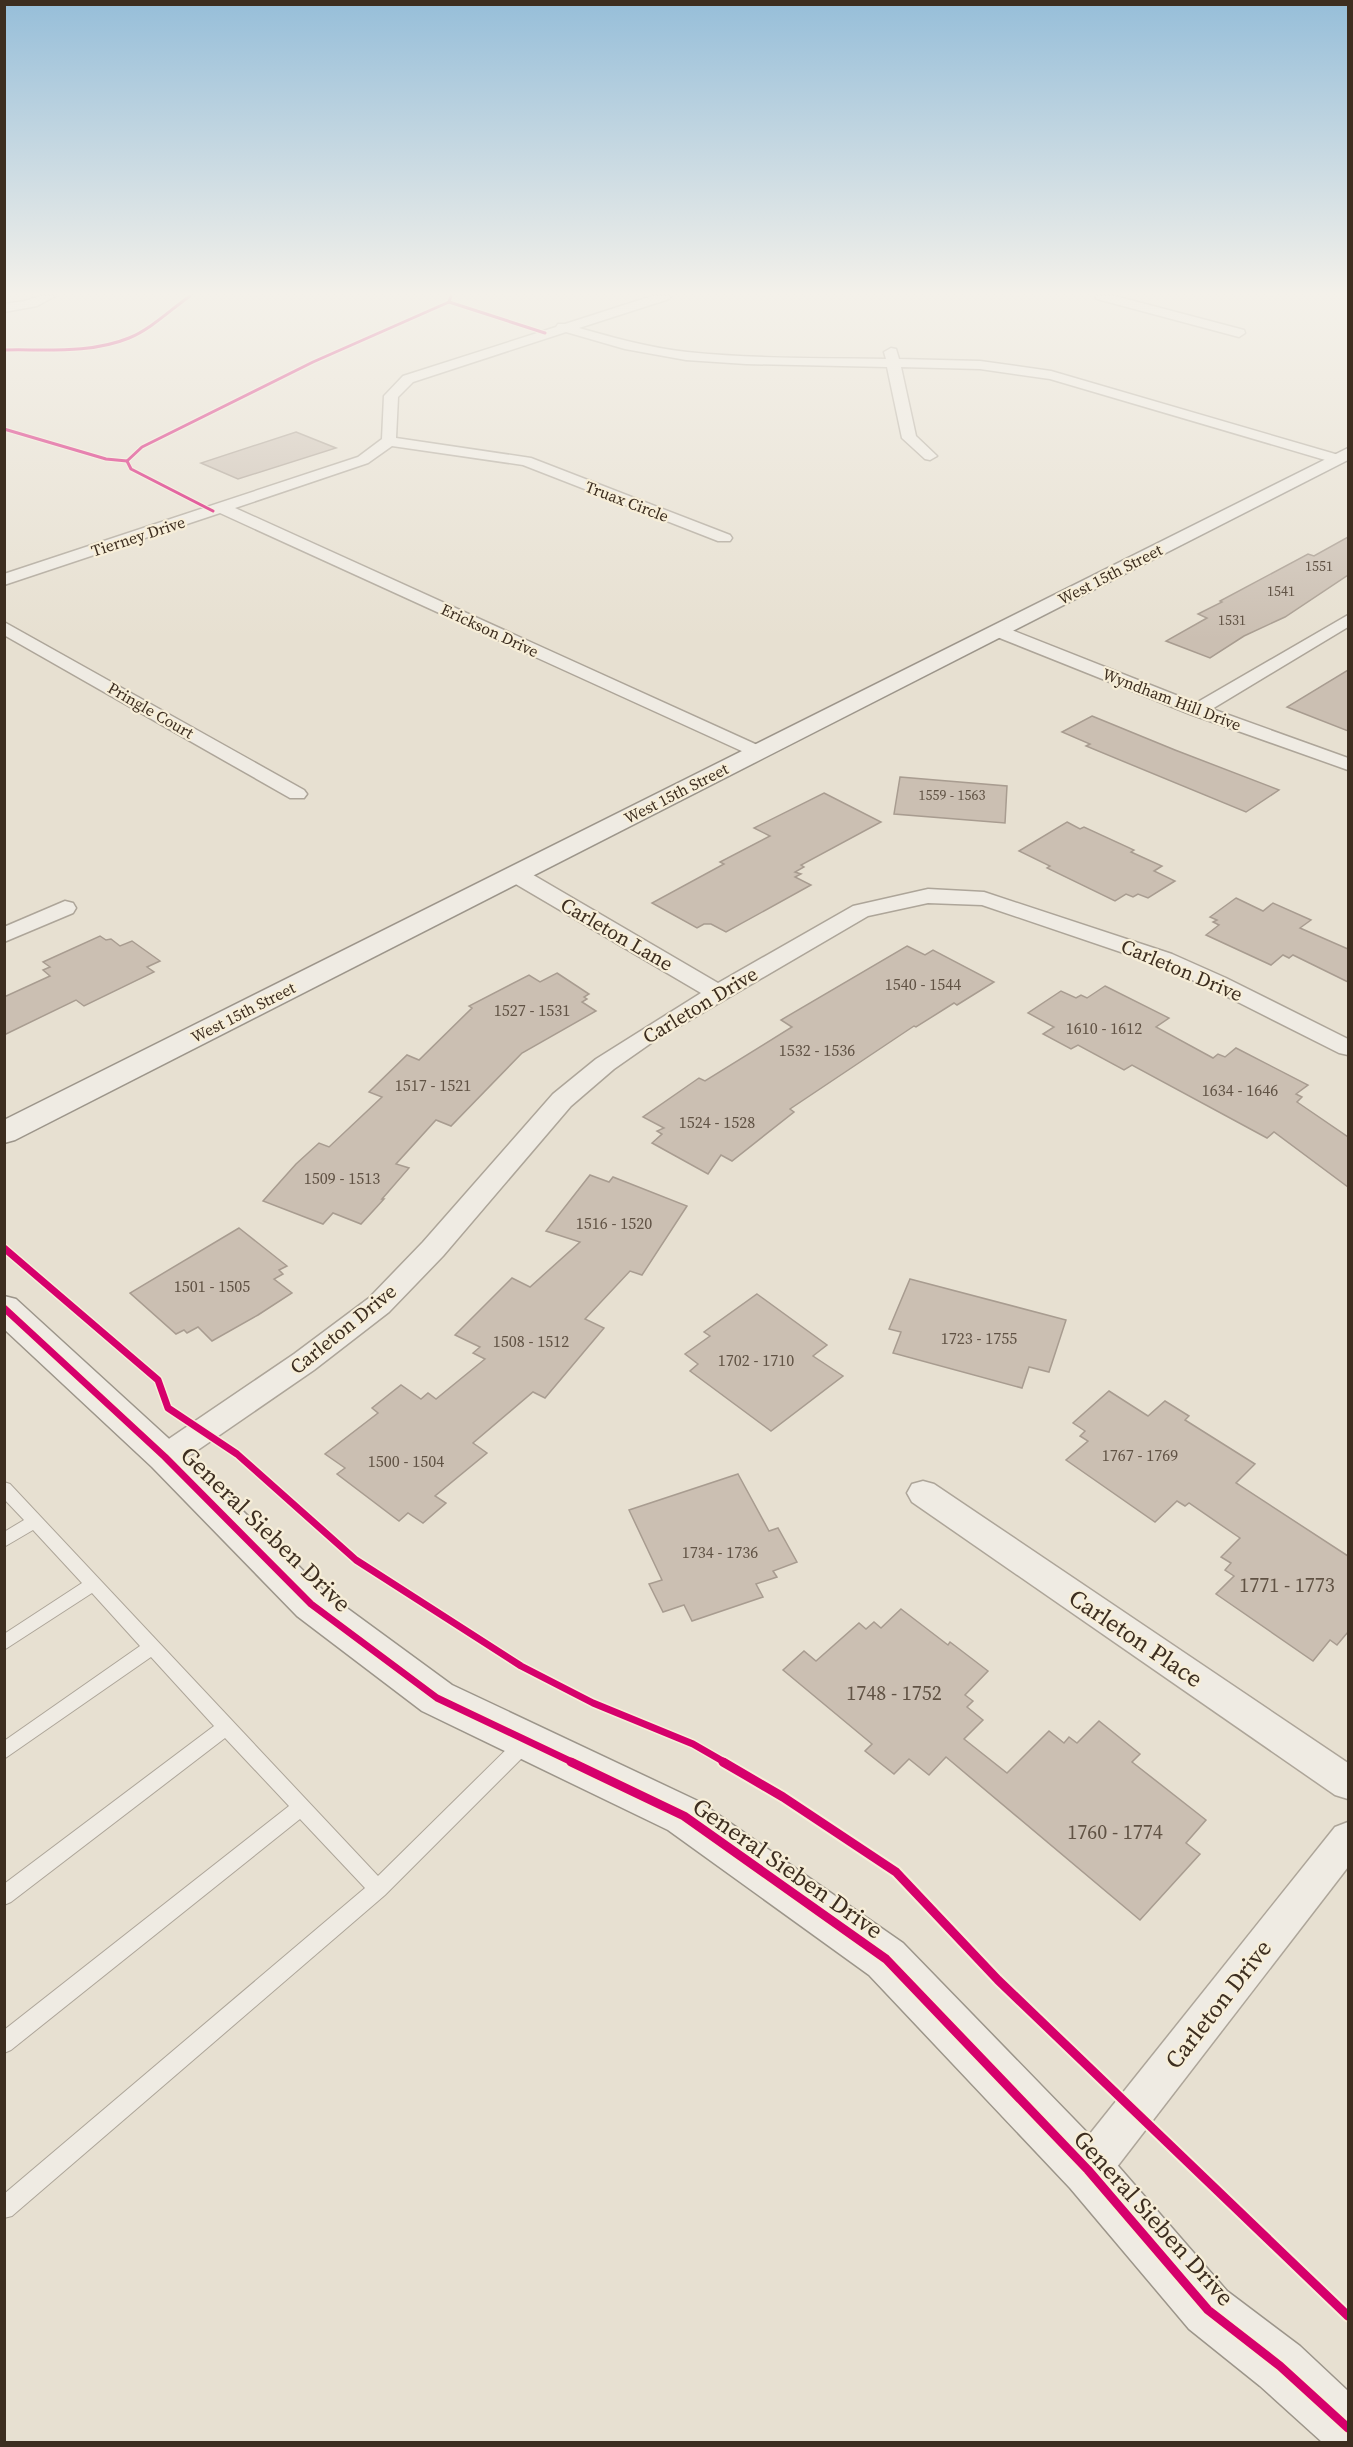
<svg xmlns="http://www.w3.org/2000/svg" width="1353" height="2447" viewBox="0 0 1353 2447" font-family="'Source Serif 4',serif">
	<rect width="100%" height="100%" fill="#e7e0d1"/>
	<g fill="#cbbfb2" stroke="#a89c90" stroke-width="1.5">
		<path d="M296,432L336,448L238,479L201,463Z"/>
		<path d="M1348,537V575L1285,617L1244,636L1210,658L1166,641L1207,618L1198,614L1222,602L1220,601L1308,554L1314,556Z"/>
		<path d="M1348,670V731L1287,707Z"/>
		<path d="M1092,716L1175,750L1279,790L1246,812L1086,746L1090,744L1062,732Z"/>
		<path d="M900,777L1007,786L1005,823L894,814Z"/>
		<path d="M824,793L881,822L801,865L804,867L795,872L801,874L795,877L811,885L726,932L711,924H704L697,928L652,903L724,864L720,862L770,836L754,828Z"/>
		<path d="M1067,822L1080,829L1084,827L1134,850L1131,852L1162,866L1154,871L1175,881L1148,898L1138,894L1133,897L1126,894L1115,901L1047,868L1050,866L1019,851Z"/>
		<path d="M1236,898L1263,911L1273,903L1311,920L1300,928L1348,949V982L1293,955L1289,958L1283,955L1271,965L1206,935L1219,925L1213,922L1217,920L1210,917Z"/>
		<path d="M100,936L106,940L111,939L120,946L132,941L160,961L147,967L154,972L84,1006L76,1000L4,1035V997L50,976L43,970L50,967L43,962Z"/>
		<path d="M907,946L925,955L933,950L994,982L957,1005L954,1003L916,1027L914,1026L790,1109L794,1112L732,1161L721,1155L708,1174L652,1143L662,1134L657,1131L664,1128L643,1117L699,1078L705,1081L792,1027L781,1020Z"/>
		<path d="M557,973L589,994L584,997L587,999L582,1002L596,1011L522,1053L451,1126L436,1120L396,1164L409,1168L382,1199H384L361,1224L333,1213L323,1224L263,1201L296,1164L319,1143L329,1147L382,1097L369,1092L407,1055L419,1060L472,1008L469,1006L529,975L540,982Z"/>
		<path d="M1105,986L1169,1018L1156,1027L1213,1058L1218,1054L1225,1057L1236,1048L1308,1085L1296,1094L1302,1097L1297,1102L1348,1137V1187L1274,1132L1267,1138L1132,1065L1124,1070L1078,1045L1071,1049L1043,1034L1054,1027L1028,1013L1061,991L1076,998L1081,995L1087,998Z"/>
		<path d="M590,1175L609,1182L613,1177L687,1206L642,1275L630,1271L585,1319L604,1328L545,1398L533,1392L473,1443L487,1453L435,1496L446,1503L423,1523L408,1513L399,1521L337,1474L345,1468L325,1454L378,1413L372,1408L401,1385L421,1399L428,1393L436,1399L485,1359L473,1353L480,1347L455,1335L512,1278L530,1287L580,1242L546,1231Z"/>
		<path d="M239,1228L287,1266L279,1270L283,1274L274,1279L292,1293L258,1315L212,1341L198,1327L187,1333L184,1330L176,1334L130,1293Z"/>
		<path d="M910,1279L1066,1320L1049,1372L1029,1367L1022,1388L893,1353L901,1332L889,1329Z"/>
		<path d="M757,1294L827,1345L813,1356L843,1376L771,1431L690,1371L698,1364L685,1354L710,1336L704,1332Z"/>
		<path d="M1109,1391L1148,1416L1165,1401L1189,1416L1185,1420L1255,1464L1236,1483L1348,1556V1632L1337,1645L1330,1640L1313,1661L1216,1594L1234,1576L1225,1570L1231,1563L1221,1557L1240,1538L1189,1503L1185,1506L1177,1501L1155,1522L1066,1460L1088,1441L1080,1436L1085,1431L1073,1423Z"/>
		<path d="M738,1474L769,1531L778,1528L797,1562L773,1571L777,1577L756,1584L763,1597L692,1621L684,1605L663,1612L649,1584L662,1580L629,1510Z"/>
		<path d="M901,1609L948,1645L950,1642L988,1671L965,1695L973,1701L967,1707L983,1720L964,1739L1007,1773L1049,1731L1064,1743L1069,1737L1077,1743L1099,1721L1140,1754L1132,1762L1206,1820L1186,1843L1200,1854L1140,1920L946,1757L929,1775L909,1759L894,1774L865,1751L872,1744L783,1670L804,1651L816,1661L859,1623L866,1629L874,1622L881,1628Z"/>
	</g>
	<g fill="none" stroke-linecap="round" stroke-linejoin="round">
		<g stroke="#ada599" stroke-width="2">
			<path id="lane" d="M4,1482L10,1484L378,1876L520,1736L526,1734L532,1736L535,1742L532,1748L385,1895L12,2216L4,2218V2194L365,1888L300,1819L11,2050L4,2053V2030L289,1806L225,1738L11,1902L4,1905V1884L214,1726L151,1657L4,1759V1741L140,1646L92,1593L4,1650V1634L82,1583L33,1530L4,1547V1532L24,1520L4,1499Z"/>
		</g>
		<g stroke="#ada599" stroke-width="3">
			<g id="street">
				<path d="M40,296H55L37,306L4,312V304L25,301Z"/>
				<path d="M652,296H671L669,299L579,328C615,338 650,348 687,352C753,359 820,358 886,359L884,352L891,348L896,349L899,359L980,361L1051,371L1342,456L1344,459L1342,462H1332L1050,379L980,369L901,367L916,436L937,456L930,460L925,459L902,438L887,367L746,364L686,360L625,349L566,332L413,382L398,397L396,438L531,458L730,535L732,538L730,541H718L523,465L392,446L368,463L235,508L764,748L767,752L764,756L757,758L220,513L4,585V574L358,457L382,439L384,396L403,376L556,327L558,324H565Z"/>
				<path d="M1095,296H1115L1244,330L1245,333L1239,337L1097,299Z"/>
				<path d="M1348,615V627L1212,709L1348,758V770L1190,714L992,635L989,631L992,627H1004L1196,703Z"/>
				<path d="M4,622L304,790L307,794L304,798H290L4,635Z"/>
				<path d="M515,868L523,869L718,983L853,906L928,889L984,892L1172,954L1226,978L1348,1039V1055L1339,1053L1210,988L1156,964L982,905L928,903L868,916L654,1041L614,1069L571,1106L443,1256L389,1312L314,1370L176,1465L165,1469L154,1465L150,1457L154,1449L294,1354L369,1298L423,1242L553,1094L596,1059L701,993L507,879L504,874L507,869Z"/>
				<path d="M65,901L73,903L76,908L73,913L4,942V927Z"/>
				<path d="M923,1481L934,1484L1348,1763V1799L1335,1795L912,1502L907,1493L912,1484Z"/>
				<path d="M1348,1822V1867L1103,2185L1088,2191L1073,2185L1067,2170L1073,2155L1335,1827Z"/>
			</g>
		</g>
		<g stroke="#9c958a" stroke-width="3">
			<g id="secondary">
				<path d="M1348,448V460L15,1140L4,1143V1120Z"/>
				<path d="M4,1296L16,1299L178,1447L325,1592L452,1685L700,1802L903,1943L1106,2152L1227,2291L1300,2346L1348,2391V2442H1322L1260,2386L1189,2329L1070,2188L869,1975L668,1830L422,1711L297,1616L152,1467L4,1329Z"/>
			</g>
		</g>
		<use href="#lane" fill="#efebe3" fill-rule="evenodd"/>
		<use href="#street" fill="#efebe3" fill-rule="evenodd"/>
		<use href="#secondary" fill="#efebe3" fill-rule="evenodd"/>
		<g stroke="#f7eed8" stroke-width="5">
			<g id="cycleway-far2">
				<path d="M449,302L545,333"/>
				<path d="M4,350C45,349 90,354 129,338C151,329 170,310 190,296"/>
				<path d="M4,429L106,459L127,461"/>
				<path d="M213,511L131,469L127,461L142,447L313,362L449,302L451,296"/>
			</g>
		</g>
		<g stroke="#f7eed8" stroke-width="10">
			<g id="cycleway-far1">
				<path d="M4,1248L158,1380L168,1408L237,1454L356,1560L521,1666L593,1703L693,1744L726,1763"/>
				<path d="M4,1308L165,1457L311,1604L437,1698L574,1763"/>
			</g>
		</g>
		<g stroke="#f7eed8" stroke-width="13">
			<g id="cycleway">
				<path d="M571,1762L684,1816L886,1959L1088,2170L1208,2310L1280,2366L1348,2428"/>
				<path d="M723,1762L783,1797L896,1872L998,1980L1348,2316"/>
			</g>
		</g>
		<use href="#cycleway-far2" stroke="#d6006c" stroke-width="3"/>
		<use href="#cycleway-far1" stroke="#d6006c" stroke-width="7"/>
		<use href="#cycleway" stroke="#d6006c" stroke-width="9"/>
	</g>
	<linearGradient id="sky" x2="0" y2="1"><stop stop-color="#96bed9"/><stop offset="0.46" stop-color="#f4f1ea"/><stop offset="1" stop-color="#f4f1ea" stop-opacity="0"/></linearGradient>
	<rect width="1353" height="639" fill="url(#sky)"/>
	<g text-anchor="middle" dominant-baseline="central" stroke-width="4.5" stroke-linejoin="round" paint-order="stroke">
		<g font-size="14" fill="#605244">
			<text x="1319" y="566">1551</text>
			<text x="1281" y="591">1541</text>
			<text x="1232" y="620">1531</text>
			<text x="952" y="795">1559 - 1563</text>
		</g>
		<g font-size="16" fill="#3d2e20" stroke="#f7eed8">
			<text transform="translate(627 501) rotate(21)">Truax Circle</text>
			<text transform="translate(138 536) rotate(-18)">Tierney Drive</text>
			<text transform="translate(1110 574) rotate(-27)">West 15th Street</text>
			<text transform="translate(490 630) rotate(25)">Erickson Drive</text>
			<text transform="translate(1172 699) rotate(21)">Wyndham Hill Drive</text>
			<text transform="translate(151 710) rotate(30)">Pringle Court</text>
			<text transform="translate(676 793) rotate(-27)">West 15th Street</text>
			<text transform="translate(243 1012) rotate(-27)">West 15th Street</text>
		</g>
		<g font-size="16" fill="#605244">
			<text x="923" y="984">1540 - 1544</text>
			<text x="532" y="1010">1527 - 1531</text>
			<text x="1104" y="1028">1610 - 1612</text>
			<text x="817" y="1050">1532 - 1536</text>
			<text x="433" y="1085">1517 - 1521</text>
			<text x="1240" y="1090">1634 - 1646</text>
			<text x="717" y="1122">1524 - 1528</text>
			<text x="342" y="1178">1509 - 1513</text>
			<text x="614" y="1223">1516 - 1520</text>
			<text x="212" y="1286">1501 - 1505</text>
			<text x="979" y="1338">1723 - 1755</text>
			<text x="531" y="1341">1508 - 1512</text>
			<text x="756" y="1360">1702 - 1710</text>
			<text x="1140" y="1455">1767 - 1769</text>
			<text x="406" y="1461">1500 - 1504</text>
			<text x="720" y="1552">1734 - 1736</text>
		</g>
		<g font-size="20" fill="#3d2e20" stroke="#f7eed8">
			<text transform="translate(617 934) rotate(30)">Carleton Lane</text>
			<text transform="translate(1182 970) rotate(23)">Carleton Drive</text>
			<text transform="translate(700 1005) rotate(-31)">Carleton Drive</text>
			<text transform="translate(343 1329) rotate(-39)">Carleton Drive</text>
		</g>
		<g font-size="20" fill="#605244">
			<text x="1287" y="1585">1771 - 1773</text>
			<text x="894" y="1693">1748 - 1752</text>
			<text x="1115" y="1832">1760 - 1774</text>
		</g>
		<g font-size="24" fill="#3d2e20" stroke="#f7eed8">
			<text transform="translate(266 1529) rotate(44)">General Sieben Drive</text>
			<text transform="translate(1136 1638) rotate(34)">Carleton Place</text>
			<text transform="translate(788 1868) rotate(35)">General Sieben Drive</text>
			<text transform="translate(1218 2004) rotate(-52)">Carleton Drive</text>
			<text transform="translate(1154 2218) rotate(48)">General Sieben Drive</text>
		</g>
	</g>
	<rect width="1353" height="2447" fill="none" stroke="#3d2e20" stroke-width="12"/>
</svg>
